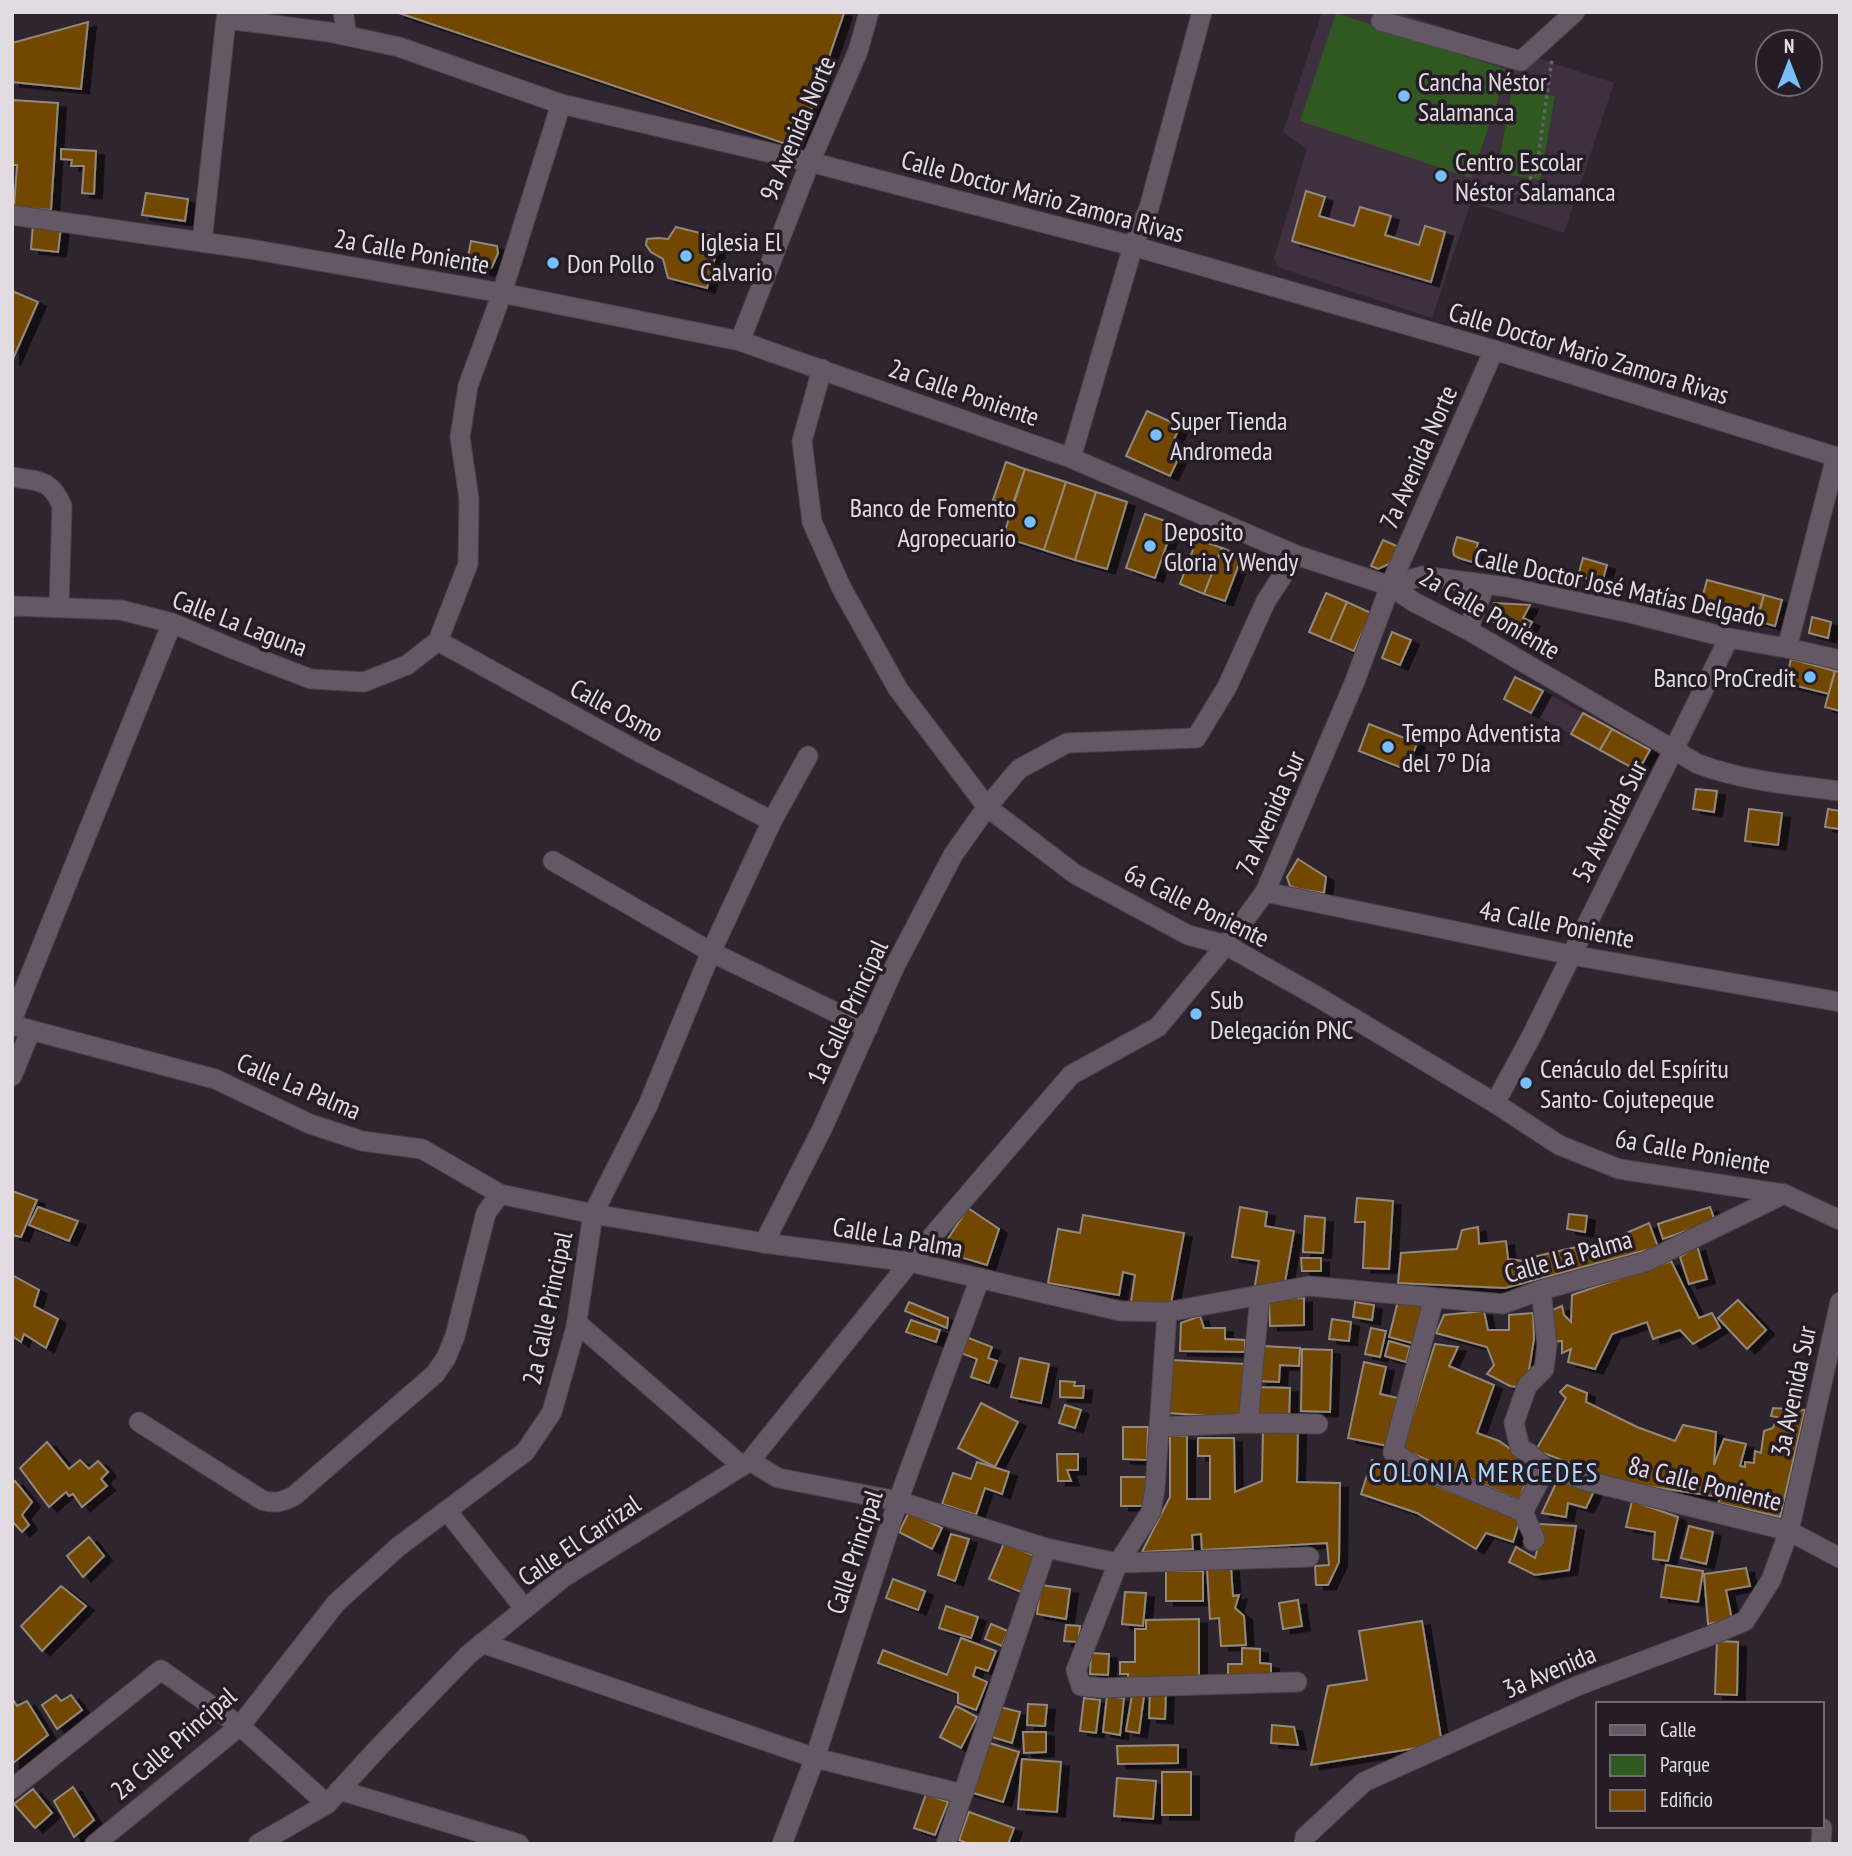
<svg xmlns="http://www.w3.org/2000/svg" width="1852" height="1856" viewBox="0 0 1852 1856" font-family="'PT Sans Narrow',sans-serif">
	<defs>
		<filter id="shadow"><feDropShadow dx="8" dy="4.5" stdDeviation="0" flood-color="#0009"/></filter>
	</defs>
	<rect width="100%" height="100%" fill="#2f252f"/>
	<g fill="#3e303e">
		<path d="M1322,12H1398L1614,83L1564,233L1471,202L1432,318L1277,267L1274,258L1307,149L1283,132Z"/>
		<path d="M1543,691L1583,713L1571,734L1531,713Z"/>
	</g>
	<g fill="#305921">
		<path d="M1336,13L1508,70L1471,178L1300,121Z"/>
		<path d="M1512,88L1555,96L1540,180L1497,173Z"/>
	</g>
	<g fill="#724600" stroke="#93887c" stroke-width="2" filter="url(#shadow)">
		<path d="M396,12H843L844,13L798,148Z"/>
		<path d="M88,22L81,89L12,82V43Z"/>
		<path d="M12,100L58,103L51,210L14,207L17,165H12Z"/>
		<path d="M61,149L96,151L94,194L82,193L84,166H71L72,160L61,159Z"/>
		<path d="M1306,191L1325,197L1319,216L1354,226L1360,207L1391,216L1385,235L1419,245L1425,226L1445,232L1431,282L1292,241Z"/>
		<path d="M146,193L188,199L185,221L142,215Z"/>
		<path d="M33,224L61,227L58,252L31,249Z"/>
		<path d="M676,227L720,238L707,288L668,278L663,259L651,252L646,245L647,239L658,238L668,239Z"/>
		<path d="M471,241L497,246L498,253L492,267L486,271L466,267Z"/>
		<path d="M12,291L38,302L12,361Z"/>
		<path d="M1147,411L1180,426L1172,444L1183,449L1170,476L1126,456Z"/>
		<path d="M1006,462L1025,469L1012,506L993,500Z"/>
		<path d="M1025,469L1066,482L1044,550L1003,537Z"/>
		<path d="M1066,482L1096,492L1075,560L1044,550Z"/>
		<path d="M1096,492L1127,502L1107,569L1075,560Z"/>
		<path d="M1145,514L1174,524L1155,578L1126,568Z"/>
		<path d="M1457,537L1478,543L1472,562L1459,558L1454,555L1453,550Z"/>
		<path d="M1197,539L1222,548L1204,594L1180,584Z"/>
		<path d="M1383,540L1399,547L1389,564L1378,569L1371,566Z"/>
		<path d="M1222,548L1242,556L1225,601L1204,594Z"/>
		<path d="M1583,558L1607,565L1602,583L1578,576Z"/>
		<path d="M1707,580L1764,595L1757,621L1700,606Z"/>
		<path d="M1326,593L1347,602L1330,641L1309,632Z"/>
		<path d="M1764,595L1782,600L1775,626L1757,621Z"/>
		<path d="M1347,602L1371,613L1354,651L1330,641Z"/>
		<path d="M1494,603L1530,605L1523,618L1532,622L1524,637L1486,618Z"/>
		<path d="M1812,617L1831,622L1828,638L1809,633Z"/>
		<path d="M1392,632L1411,640L1400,665L1382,658Z"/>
		<path d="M1791,659L1835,671L1829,694L1785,683Z"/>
		<path d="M1835,671L1840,672V711L1825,707Z"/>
		<path d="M1515,677L1543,691L1531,713L1504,699Z"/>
		<path d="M1583,713L1612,729L1600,750L1571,734Z"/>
		<path d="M1369,724L1417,743L1407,770L1359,751Z"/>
		<path d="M1612,729L1650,750L1638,771L1600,750Z"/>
		<path d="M1696,789L1717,791L1714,812L1693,809Z"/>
		<path d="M1749,809L1782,813L1778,845L1745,841Z"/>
		<path d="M1828,809L1840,811V829L1825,827Z"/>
		<path d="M1298,859L1326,877L1324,893L1298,889L1290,886L1287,877Z"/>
		<path d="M12,1191L37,1200L21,1237L12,1235Z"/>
		<path d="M1357,1198L1393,1201L1389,1269L1363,1268L1365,1222H1355Z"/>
		<path d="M38,1207L78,1221L69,1241L29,1225Z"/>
		<path d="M1240,1207L1267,1212L1265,1226L1294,1231L1285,1282L1254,1291L1259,1261L1232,1257Z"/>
		<path d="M1710,1207L1715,1221L1663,1239L1658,1224Z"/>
		<path d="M968,1208L999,1229L987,1265L940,1251Z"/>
		<path d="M1569,1214L1587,1216L1585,1232L1567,1229Z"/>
		<path d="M1083,1215L1184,1233L1170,1309L1131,1302L1135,1275L1123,1272L1119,1295L1048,1283L1058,1229L1080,1233Z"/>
		<path d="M1305,1216L1325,1218L1323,1253L1303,1252Z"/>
		<path d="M1649,1223L1658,1247L1505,1288L1398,1283L1401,1253L1457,1249L1462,1230L1478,1227L1479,1244L1506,1241L1508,1259L1533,1262V1257L1615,1238Z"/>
		<path d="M1697,1246L1707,1279L1689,1284L1680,1257Z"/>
		<path d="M1301,1258H1321V1271H1302Z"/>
		<path d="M1671,1261L1699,1318L1712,1313L1720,1328L1693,1344L1680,1330L1653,1339L1647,1322L1612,1334L1595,1369L1568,1362L1571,1349L1562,1353V1341L1554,1342L1548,1312L1562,1306L1564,1315L1571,1322L1572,1295Z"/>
		<path d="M12,1275L39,1290L34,1306L58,1319L46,1348L24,1334L21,1342L12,1336Z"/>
		<path d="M1399,1297L1426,1303L1416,1344L1389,1337Z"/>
		<path d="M1304,1298V1325L1270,1326L1269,1299Z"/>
		<path d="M1738,1300L1766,1330L1747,1349L1718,1318Z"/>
		<path d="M909,1302L948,1318L947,1328L905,1311Z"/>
		<path d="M1355,1302L1374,1305L1372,1320L1353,1317Z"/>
		<path d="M1484,1311L1488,1330H1509V1315L1533,1313L1534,1339L1528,1376L1516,1387L1510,1386L1487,1374L1494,1365L1487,1347L1436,1333L1444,1315Z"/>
		<path d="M1200,1316L1204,1328H1225V1339L1245,1340V1352L1180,1351L1181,1323Z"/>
		<path d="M1332,1319L1351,1322L1349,1341L1329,1339Z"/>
		<path d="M911,1320L940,1330L936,1342L906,1332Z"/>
		<path d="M1371,1328L1386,1331L1380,1357L1365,1354Z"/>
		<path d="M966,1337L992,1347L988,1358L997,1361L989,1383L971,1377L977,1359L961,1353Z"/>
		<path d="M1389,1341L1410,1347L1406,1362L1385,1356Z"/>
		<path d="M1435,1344L1458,1347L1449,1366L1494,1385L1477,1433L1499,1441L1533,1465L1519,1500L1402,1449Z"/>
		<path d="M1261,1346L1300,1348L1299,1366L1280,1365L1279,1382L1259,1381Z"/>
		<path d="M1302,1349L1332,1350L1330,1412L1301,1411Z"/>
		<path d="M1020,1358L1049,1364L1041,1403L1011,1397Z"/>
		<path d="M1172,1360L1245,1364L1242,1418L1168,1413Z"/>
		<path d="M1364,1362L1386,1367L1380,1394L1398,1398L1388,1446L1348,1438Z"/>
		<path d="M1060,1381L1075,1382L1074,1386H1084L1083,1398L1060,1397Z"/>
		<path d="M1567,1385L1587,1393L1586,1402L1637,1427L1675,1441L1683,1425L1716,1432L1714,1465L1724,1439L1746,1444L1740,1466L1745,1467V1462L1754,1463L1755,1451L1761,1453L1764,1431L1773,1428L1777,1417L1771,1416L1773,1408L1805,1410L1780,1517L1718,1503L1721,1497L1618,1482L1536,1450L1566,1398L1560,1392Z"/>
		<path d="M1258,1387L1290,1388L1289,1420L1256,1419Z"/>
		<path d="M981,1403L1018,1422L995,1467L958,1448Z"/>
		<path d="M1065,1405L1081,1410L1075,1428L1059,1423Z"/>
		<path d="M1123,1427H1148L1147,1460L1123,1459Z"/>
		<path d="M1263,1428H1298L1297,1482L1340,1483L1339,1562L1328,1585H1316L1315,1566L1329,1565L1327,1543L1202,1550L1201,1534L1192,1535L1193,1549L1142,1552L1170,1497V1436H1187V1499H1210V1456H1198V1438H1234L1235,1492L1262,1481Z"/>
		<path d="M47,1442L69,1469L80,1460L89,1469L98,1461L108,1472L101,1479L107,1486L82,1507L73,1494L69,1496L66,1492L49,1507L20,1468Z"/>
		<path d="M1057,1454H1078V1470H1067L1071,1481H1058Z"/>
		<path d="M1372,1460L1520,1520L1513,1542L1486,1533L1476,1549L1417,1513L1361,1494Z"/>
		<path d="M977,1462L1009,1472L1002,1494L985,1488L976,1515L942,1504L953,1473L971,1479Z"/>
		<rect x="1121" y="1477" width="28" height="29"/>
		<path d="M15,1481L32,1502L22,1515L29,1525L22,1532L12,1521V1484Z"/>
		<path d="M1557,1481L1594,1491L1586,1508L1568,1503L1566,1517L1542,1513Z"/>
		<path d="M1632,1501L1678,1517L1668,1561L1653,1559L1655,1532L1626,1527Z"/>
		<path d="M909,1512L942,1528L932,1549L899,1532Z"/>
		<path d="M1539,1524L1576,1526L1569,1570L1535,1575L1509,1562L1516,1547L1535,1558L1542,1533Z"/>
		<path d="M1689,1526L1713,1532L1706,1564L1681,1558Z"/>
		<path d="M951,1534L969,1539L955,1581L938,1575Z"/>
		<path d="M89,1537L104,1556L83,1577L67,1556Z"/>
		<path d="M1004,1543L1035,1556L1021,1592L989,1579Z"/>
		<path d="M1666,1565L1703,1571L1698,1602L1661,1597Z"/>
		<path d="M1231,1567L1233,1596L1239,1595L1235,1608L1244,1616L1246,1645L1221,1646L1219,1618L1210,1619L1207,1569Z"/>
		<path d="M1746,1568L1750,1586L1726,1590L1732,1620L1708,1624L1704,1574Z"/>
		<rect x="1166" y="1571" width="37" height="30"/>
		<path d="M893,1579L925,1591L918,1610L886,1598Z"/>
		<path d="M1041,1585L1070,1589L1066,1619L1037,1614Z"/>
		<path d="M61,1586L86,1606L42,1651L21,1626Z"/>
		<path d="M1125,1592L1146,1593L1143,1626L1122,1624Z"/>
		<path d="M1298,1600L1302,1626L1283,1629L1279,1603Z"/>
		<path d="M946,1606L978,1617L971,1638L939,1628Z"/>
		<path d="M1199,1619V1682L1128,1683V1674H1120V1662H1135V1629H1146V1620Z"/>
		<path d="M1422,1621L1442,1744L1311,1765L1328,1686L1367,1680L1359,1631Z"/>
		<path d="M991,1624L1008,1631L1002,1646L985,1639Z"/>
		<path d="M1066,1625L1080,1626L1078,1642L1064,1641Z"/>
		<path d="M961,1638L996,1651L988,1671L976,1667L973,1676L987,1682L976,1710L958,1703V1693L878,1663L883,1650L947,1675Z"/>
		<path d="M1717,1641L1738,1642L1737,1695L1715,1694Z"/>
		<path d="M1242,1648L1260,1649V1663L1271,1664V1676L1228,1675V1664H1242Z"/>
		<path d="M1091,1653L1109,1654L1108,1675L1090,1674Z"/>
		<path d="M1150,1692L1166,1693L1165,1719L1149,1718Z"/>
		<path d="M56,1695L61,1701L71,1695L82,1710L57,1729L42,1705Z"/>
		<path d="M1132,1695L1144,1696L1139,1733L1126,1731Z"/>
		<path d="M1107,1696L1124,1698L1120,1735L1103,1732Z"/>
		<path d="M12,1698L17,1706L27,1701L48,1735L12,1764Z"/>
		<path d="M1084,1698L1100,1700L1096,1733L1080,1731Z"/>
		<path d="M1028,1704L1047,1705L1045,1726L1027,1725Z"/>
		<path d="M956,1706L977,1717L961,1748L940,1737Z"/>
		<path d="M1000,1707L1020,1712L1012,1743L992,1737Z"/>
		<path d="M1272,1725L1294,1727L1298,1745L1271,1743Z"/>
		<path d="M1023,1732H1046V1752L1024,1753Z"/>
		<path d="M983,1741L1019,1752L1003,1802L967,1791Z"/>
		<path d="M1178,1745V1763L1118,1764L1117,1746Z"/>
		<path d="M1022,1759L1061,1762L1057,1812L1018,1809Z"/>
		<rect x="1162" y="1772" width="29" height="43"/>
		<path d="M1117,1778L1156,1781L1153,1819L1114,1816Z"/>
		<path d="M73,1787L94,1820L74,1837L54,1801Z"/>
		<path d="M33,1789L52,1813L35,1828L14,1804Z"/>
		<path d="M926,1794L948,1802L935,1835L914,1828Z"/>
		<path d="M969,1812L1014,1828L1008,1844H969L959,1840Z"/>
	</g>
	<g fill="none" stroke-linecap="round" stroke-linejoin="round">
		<g stroke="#4c444c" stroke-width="21">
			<g id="minor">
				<path d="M343,12L347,35"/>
				<path d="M1381,21L1521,61L1575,12"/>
				<path d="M12,215L250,249L502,293L740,341L1071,458L1296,555L1390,586L1414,602L1468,630L1698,764C1744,781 1791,785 1840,791"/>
				<path d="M202,242L226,19L329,32L399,47L561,104L810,162L1133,246L1494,350L1840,458"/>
				<path d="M740,341L810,162L858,51L869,12"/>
				<path d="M822,369L802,441L812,522L842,589L898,689L987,807L1075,874L1188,935L1226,945L1318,997L1495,1103L1559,1145L1619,1169L1784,1194L1840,1220"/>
				<path d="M1071,458L1133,246L1149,208L1202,12"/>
				<path d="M12,477C38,481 51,479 62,506L59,606"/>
				<path d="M1390,586L1422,576L1507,587L1630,613L1729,638L1787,648L1840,660"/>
				<path d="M12,606L121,610L172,623L238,651L311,679L364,682L407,665L438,641L468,564L469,499L460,437L468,386L502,293L561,104"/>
				<path d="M1468,630L1485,585"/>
				<path d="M438,641L641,753L772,821"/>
				<path d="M1787,648L1836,457"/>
				<path d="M553,861L711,952L868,1028"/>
				<path d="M1265,892L1571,955L1840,1002"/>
				<path d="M12,1020L172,623"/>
				<path d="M12,1025L215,1079L310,1124L362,1141L422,1149L500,1194L593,1214L764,1243L910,1262L1120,1311L1167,1312L1309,1286L1503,1304L1541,1290L1645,1262L1784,1194"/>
				<path d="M12,1076L31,1030"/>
				<path d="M1495,1103L1531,1037L1729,638"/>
				<path d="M764,1243L823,1127L895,966L953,855L987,807L1019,769L1067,743L1196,738L1227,687L1266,601L1296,555"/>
				<path d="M1541,1290L1547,1345L1544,1369L1527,1386L1514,1423L1520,1448L1529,1453L1546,1468L1587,1481L1789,1531L1840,1558"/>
				<path d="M1434,1298L1393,1452L1416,1467L1523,1512L1535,1539L1533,1541"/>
				<path d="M1167,1312L1155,1488L1151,1512L1118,1563L1076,1670L1081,1686L1101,1688L1297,1682"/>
				<path d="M577,1323L742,1466"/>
				<path d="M139,1422L262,1500C274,1504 282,1502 294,1496L435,1374L446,1358L455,1336L486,1213L500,1194"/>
				<path d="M1248,1423L1260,1295"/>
				<path d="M1159,1427L1248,1423L1318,1424"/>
				<path d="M750,1461L778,1478L898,1501L1046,1548L1118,1563L1309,1557"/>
				<path d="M447,1511L525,1609"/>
				<path d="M1523,1512L1546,1468"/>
				<path d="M482,1643L815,1758L963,1794"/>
				<path d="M12,1789L161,1670L240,1726L327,1804"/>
				<path d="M339,1790L519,1844"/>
				<path d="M95,1844L240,1726L336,1603L398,1547L525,1452L552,1412L576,1327L593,1214L648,1105L711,952L772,821L808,756"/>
				<path d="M258,1844L327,1804L379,1747L468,1655L564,1577L750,1461L910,1262L1071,1075L1158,1027L1226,945L1265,892L1355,681L1390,586L1494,350"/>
				<path d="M782,1844L815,1758L898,1501L980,1278"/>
				<path d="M946,1844L1046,1548"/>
				<path d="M1304,1844L1305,1837L1364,1782L1577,1686L1712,1635L1745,1621L1771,1580L1789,1531L1840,1302"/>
				<path d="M1821,1844L1822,1828"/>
			</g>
		</g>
		<path stroke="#685f68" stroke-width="3.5" stroke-dasharray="3.5 3.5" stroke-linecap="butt" d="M1458,193L1513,194L1536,173L1552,59"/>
		<use href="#minor" stroke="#635863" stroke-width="19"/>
	</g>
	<g fill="#76c0f7" stroke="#251c25" stroke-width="2.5">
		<circle cx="1404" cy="96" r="7"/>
		<circle cx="1441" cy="176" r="7"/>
		<circle cx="686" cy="256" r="7"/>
		<circle cx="553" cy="263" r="7"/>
		<circle cx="1156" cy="435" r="7"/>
		<circle cx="1030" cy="522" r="7"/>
		<circle cx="1150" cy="546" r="7"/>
		<circle cx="1810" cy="677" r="7"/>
		<circle cx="1388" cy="747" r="7"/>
		<circle cx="1196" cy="1014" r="7"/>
		<circle cx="1526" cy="1083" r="7"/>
	</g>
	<g text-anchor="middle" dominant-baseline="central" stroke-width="7" stroke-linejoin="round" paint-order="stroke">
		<g font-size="26" fill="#e2dce2" stroke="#251c25" text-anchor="start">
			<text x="1418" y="81">Cancha Néstor<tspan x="1418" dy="30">Salamanca</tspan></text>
			<text x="1455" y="161">Centro Escolar<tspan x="1455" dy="30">Néstor Salamanca</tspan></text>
			<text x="700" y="241">Iglesia El<tspan x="700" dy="30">Calvario</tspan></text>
			<text x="567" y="263">Don Pollo</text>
			<text x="1170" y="420">Super Tienda<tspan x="1170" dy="30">Andromeda</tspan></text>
			<text x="1016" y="507" text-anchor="end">Banco de Fomento<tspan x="1016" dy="30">Agropecuario</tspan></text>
			<text x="1164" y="531">Deposito<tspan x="1164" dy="30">Gloria Y Wendy</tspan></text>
			<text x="1796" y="677" text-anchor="end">Banco ProCredit</text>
			<text x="1402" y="732">Tempo Adventista<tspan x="1402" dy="30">del 7º Día</tspan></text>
			<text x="1210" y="999">Sub<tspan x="1210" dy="30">Delegación PNC</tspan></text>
			<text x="1540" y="1068">Cenáculo del Espíritu<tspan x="1540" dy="30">Santo- Cojutepeque</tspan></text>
		</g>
		<g font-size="26" fill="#e2dce2" stroke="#251c25">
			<text transform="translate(797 128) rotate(-67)">9a Avenida Norte</text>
			<text transform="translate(1043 196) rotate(15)">Calle Doctor Mario Zamora Rivas</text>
			<text transform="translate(412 251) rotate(10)">2a Calle Poniente</text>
			<text transform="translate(1589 353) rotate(17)">Calle Doctor Mario Zamora Rivas</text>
			<text transform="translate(964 392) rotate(19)">2a Calle Poniente</text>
			<text transform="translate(1418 457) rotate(-66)">7a Avenida Norte</text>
			<text transform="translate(1620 587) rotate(12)">Calle Doctor José Matías Delgado</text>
			<text transform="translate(1490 613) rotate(30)">2a Calle Poniente</text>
			<text transform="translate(240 623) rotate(21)">Calle La Laguna</text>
			<text transform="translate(617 710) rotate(29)">Calle Osmo</text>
			<text transform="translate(1270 813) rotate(-66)">7a Avenida Sur</text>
			<text transform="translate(1609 821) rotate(-63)">5a Avenida Sur</text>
			<text transform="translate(1197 905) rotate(26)">6a Calle Poniente</text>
			<text transform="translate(1557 924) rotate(11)">4a Calle Poniente</text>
			<text transform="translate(847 1012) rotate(-65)">1a Calle Principal</text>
			<text transform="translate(299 1086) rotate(23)">Calle La Palma</text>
			<text transform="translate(1693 1151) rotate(10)">6a Calle Poniente</text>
			<text transform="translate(898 1237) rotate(10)">Calle La Palma</text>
			<text transform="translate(1568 1256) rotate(-16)">Calle La Palma</text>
			<text transform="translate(547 1308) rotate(-78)">2a Calle Principal</text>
			<text transform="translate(1793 1391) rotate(-78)">3a Avenida Sur</text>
			<text transform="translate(1705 1483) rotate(14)">8a Calle Poniente</text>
			<text transform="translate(579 1540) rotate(-34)">Calle El Carrizal</text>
			<text transform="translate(854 1552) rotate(-72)">Calle Principal</text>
			<text transform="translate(1549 1671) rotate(-23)">3a Avenida</text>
			<text transform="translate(173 1743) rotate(-41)">2a Calle Principal</text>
		</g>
		<g font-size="28" letter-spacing="2" fill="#b0d7f6" stroke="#251c25">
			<text x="1484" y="1471">COLONIA MERCEDES</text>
		</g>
	</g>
	<rect width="1852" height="1856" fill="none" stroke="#e2dce2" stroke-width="28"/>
	<rect x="1596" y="1702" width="228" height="126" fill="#251c25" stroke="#716971" stroke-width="2"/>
	<rect x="1610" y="1725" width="35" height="10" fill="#635863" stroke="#716971" stroke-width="2"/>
	<text x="1660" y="1737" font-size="21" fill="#e2dce2">Calle</text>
	<rect x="1610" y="1755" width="35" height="21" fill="#305921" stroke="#716971" stroke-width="2"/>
	<text x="1660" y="1772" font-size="21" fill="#e2dce2">Parque</text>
	<rect x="1610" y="1790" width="35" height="21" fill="#724600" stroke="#716971" stroke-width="2"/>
	<text x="1660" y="1807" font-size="21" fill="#e2dce2">Edificio</text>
	<g transform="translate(1789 63)"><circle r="33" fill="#251c25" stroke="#716971" stroke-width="2"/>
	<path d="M0-5L12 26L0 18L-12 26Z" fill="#76c0f7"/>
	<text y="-10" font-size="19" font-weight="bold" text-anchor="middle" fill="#e2dce2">N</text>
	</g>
</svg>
